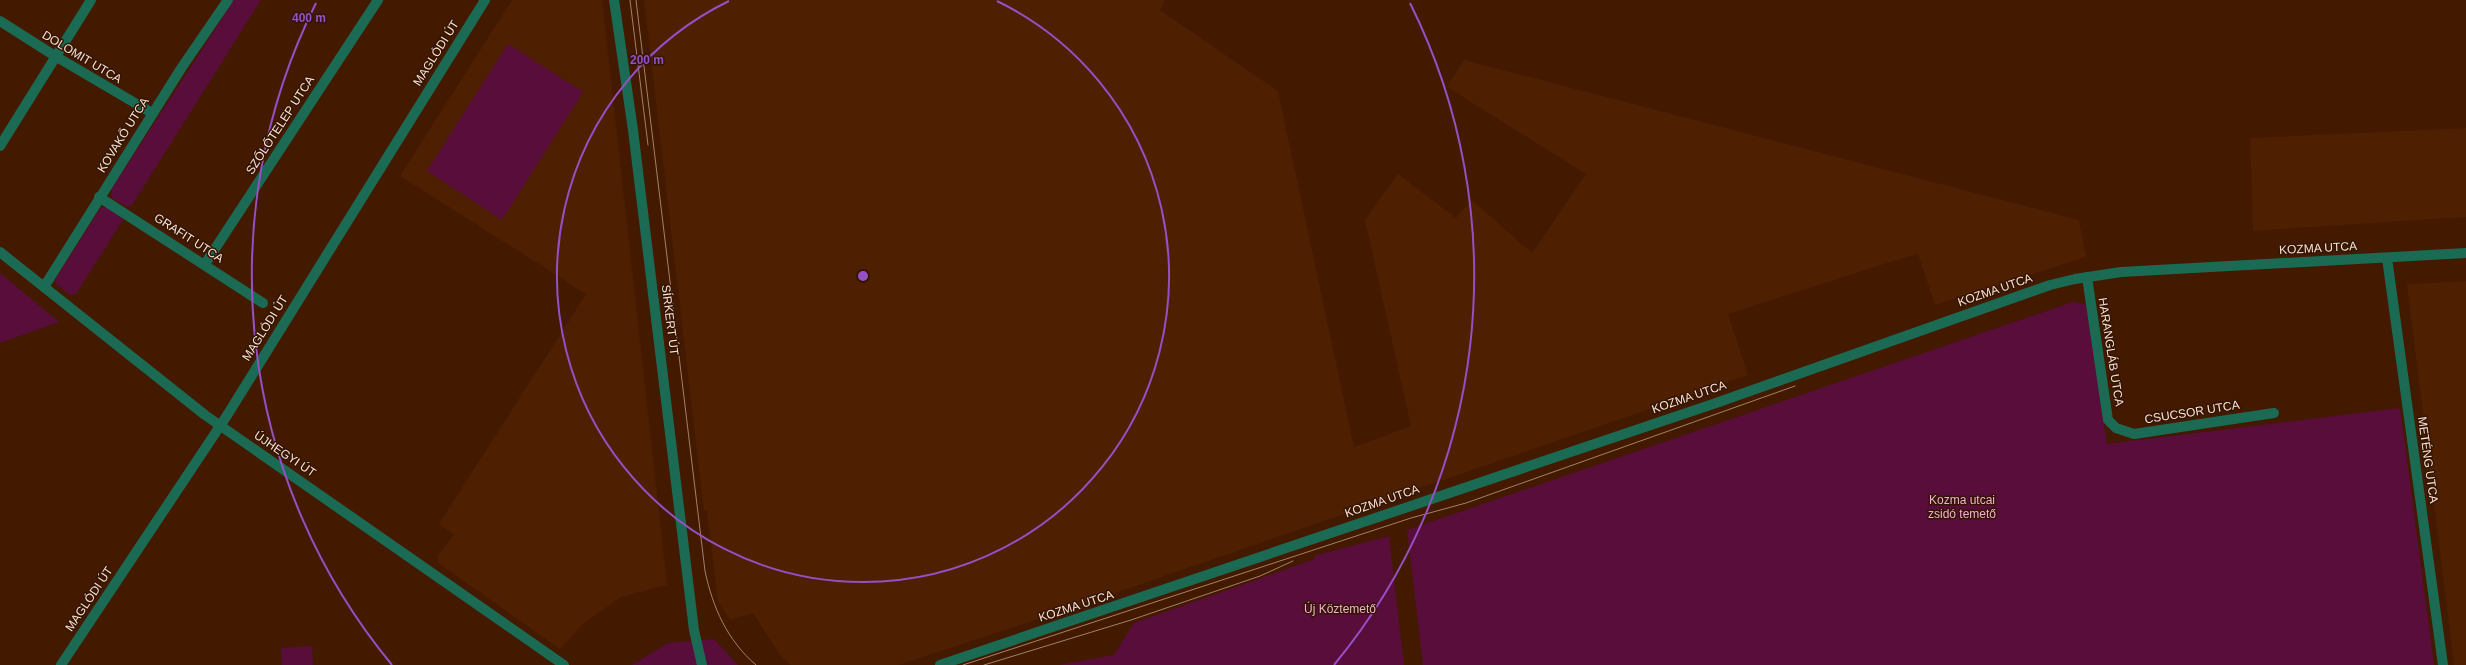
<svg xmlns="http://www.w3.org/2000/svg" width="2466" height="665" viewBox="0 0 2466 665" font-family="Arial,sans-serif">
	<rect width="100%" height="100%" fill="#431a00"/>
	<g fill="#4e1f00">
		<path d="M512,0H602L667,585L621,597L584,623L560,649L438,563V555L454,535L439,524L586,294L400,176Z"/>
		<path d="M644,0H1165L1160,10L1278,91L1354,447L1411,426L1365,220L1398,174L1456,218L1472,200L1532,253L1586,174L1447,87L1464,60L2079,220L2086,257L1935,305L1918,254L1903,258L1728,314L1748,375L1051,615L898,665H791L780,655L753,613L730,620L718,601L707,511H704Z"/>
		<path d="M2466,128V217L2253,231L2250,138Z"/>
		<path d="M2466,281V665H2454L2407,284Z"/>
	</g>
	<g fill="#590d3b">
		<path d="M234,0H261L132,205L127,207L112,198L111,190Z"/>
		<path d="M508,44L583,92L502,220L427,171Z"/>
		<path d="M101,207H107L124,218L76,294L70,295L56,284L55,280Z"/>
		<path d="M0,273L59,322L0,343Z"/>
		<path d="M2073,302L2086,305L2107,444L2400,408L2434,665H1423L1407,530Z"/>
		<path d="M1389,536L1404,665H1059L1114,655L1134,623L1315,559L1314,556Z"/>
		<path d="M714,639L738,665H632L668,643Z"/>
		<path d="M312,646L313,665H282L281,648Z"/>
	</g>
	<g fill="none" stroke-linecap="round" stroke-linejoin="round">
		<g stroke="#1b6b54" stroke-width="10">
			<path d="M614,0L633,130L694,630L702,665"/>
			<path d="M0,21L55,56L152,113"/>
			<path d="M0,146L91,0"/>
			<path d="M99,197L263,303"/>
			<path d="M0,252L205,415L564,665"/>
			<path d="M2387,258L2443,665"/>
			<path d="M205,264L378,0"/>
			<path d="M2087,277L2108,420L2116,428L2134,434L2274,413"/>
			<path d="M44,287L182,67L228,0"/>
			<path d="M61,665L226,417L485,0"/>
			<path d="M940,665L1716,403L2050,285L2075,279L2121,272L2466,253"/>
		</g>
		<g stroke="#a2806b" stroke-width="1">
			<path d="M630,0L648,145"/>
			<path d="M636,0L705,571C713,608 727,640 756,665"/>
			<path d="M963,665L1411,518L1466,503L1795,386"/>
			<path d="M984,665L1131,620L1260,576L1293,561"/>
		</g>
	</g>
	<g fill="none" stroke="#9550c3" stroke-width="2">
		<path d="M997 1A306 306 0 1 1 729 1"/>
		<path d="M392 665A611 611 0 0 1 316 3M1410 3A611 611 0 0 1 1334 665"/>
	</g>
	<g text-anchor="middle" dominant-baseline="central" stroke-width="3" stroke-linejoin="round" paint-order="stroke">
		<g font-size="12" fill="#fce0d1" stroke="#321504">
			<text transform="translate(436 53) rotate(-58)">MAGLÓDI ÚT</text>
			<text transform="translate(82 57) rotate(31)">DOLOMIT UTCA</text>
			<text transform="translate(280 125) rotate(-57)">SZŐLŐTELEP UTCA</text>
			<text transform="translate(123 135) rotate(-58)">KOVAKŐ UTCA</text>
			<text transform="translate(189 238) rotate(33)">GRAFIT UTCA</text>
			<text transform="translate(2318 248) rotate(-3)">KOZMA UTCA</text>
			<text transform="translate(1995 290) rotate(-19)">KOZMA UTCA</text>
			<text transform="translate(670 320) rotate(83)">SÍRKERT ÚT</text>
			<text transform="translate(265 328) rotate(-58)">MAGLÓDI ÚT</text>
			<text transform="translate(2111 352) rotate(81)">HARANGLÁB UTCA</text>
			<text transform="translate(1689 397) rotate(-19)">KOZMA UTCA</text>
			<text transform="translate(2192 412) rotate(-9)">CSUCSOR UTCA</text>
			<text transform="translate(285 454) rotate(34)">ÚJHEGYI ÚT</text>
			<text transform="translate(2428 460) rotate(82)">METÉNG UTCA</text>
			<text transform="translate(1382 501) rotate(-19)">KOZMA UTCA</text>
			<text transform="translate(89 599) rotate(-56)">MAGLÓDI ÚT</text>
			<text transform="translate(1076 606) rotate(-18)">KOZMA UTCA</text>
		</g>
		<g font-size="12" fill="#f6aed0" stroke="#321504">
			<text x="1962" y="500">Kozma utcai<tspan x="1962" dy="14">zsidó temető</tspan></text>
			<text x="1340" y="609">Új Köztemető</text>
		</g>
	</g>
	<circle cx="863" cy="276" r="6" fill="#9550c3" stroke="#321504" stroke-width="2"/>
	<g font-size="12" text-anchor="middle" font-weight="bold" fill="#9550c3" stroke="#321504" stroke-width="3" stroke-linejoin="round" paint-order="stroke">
		<text x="309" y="22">400 m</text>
		<text x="647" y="64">200 m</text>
	</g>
</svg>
